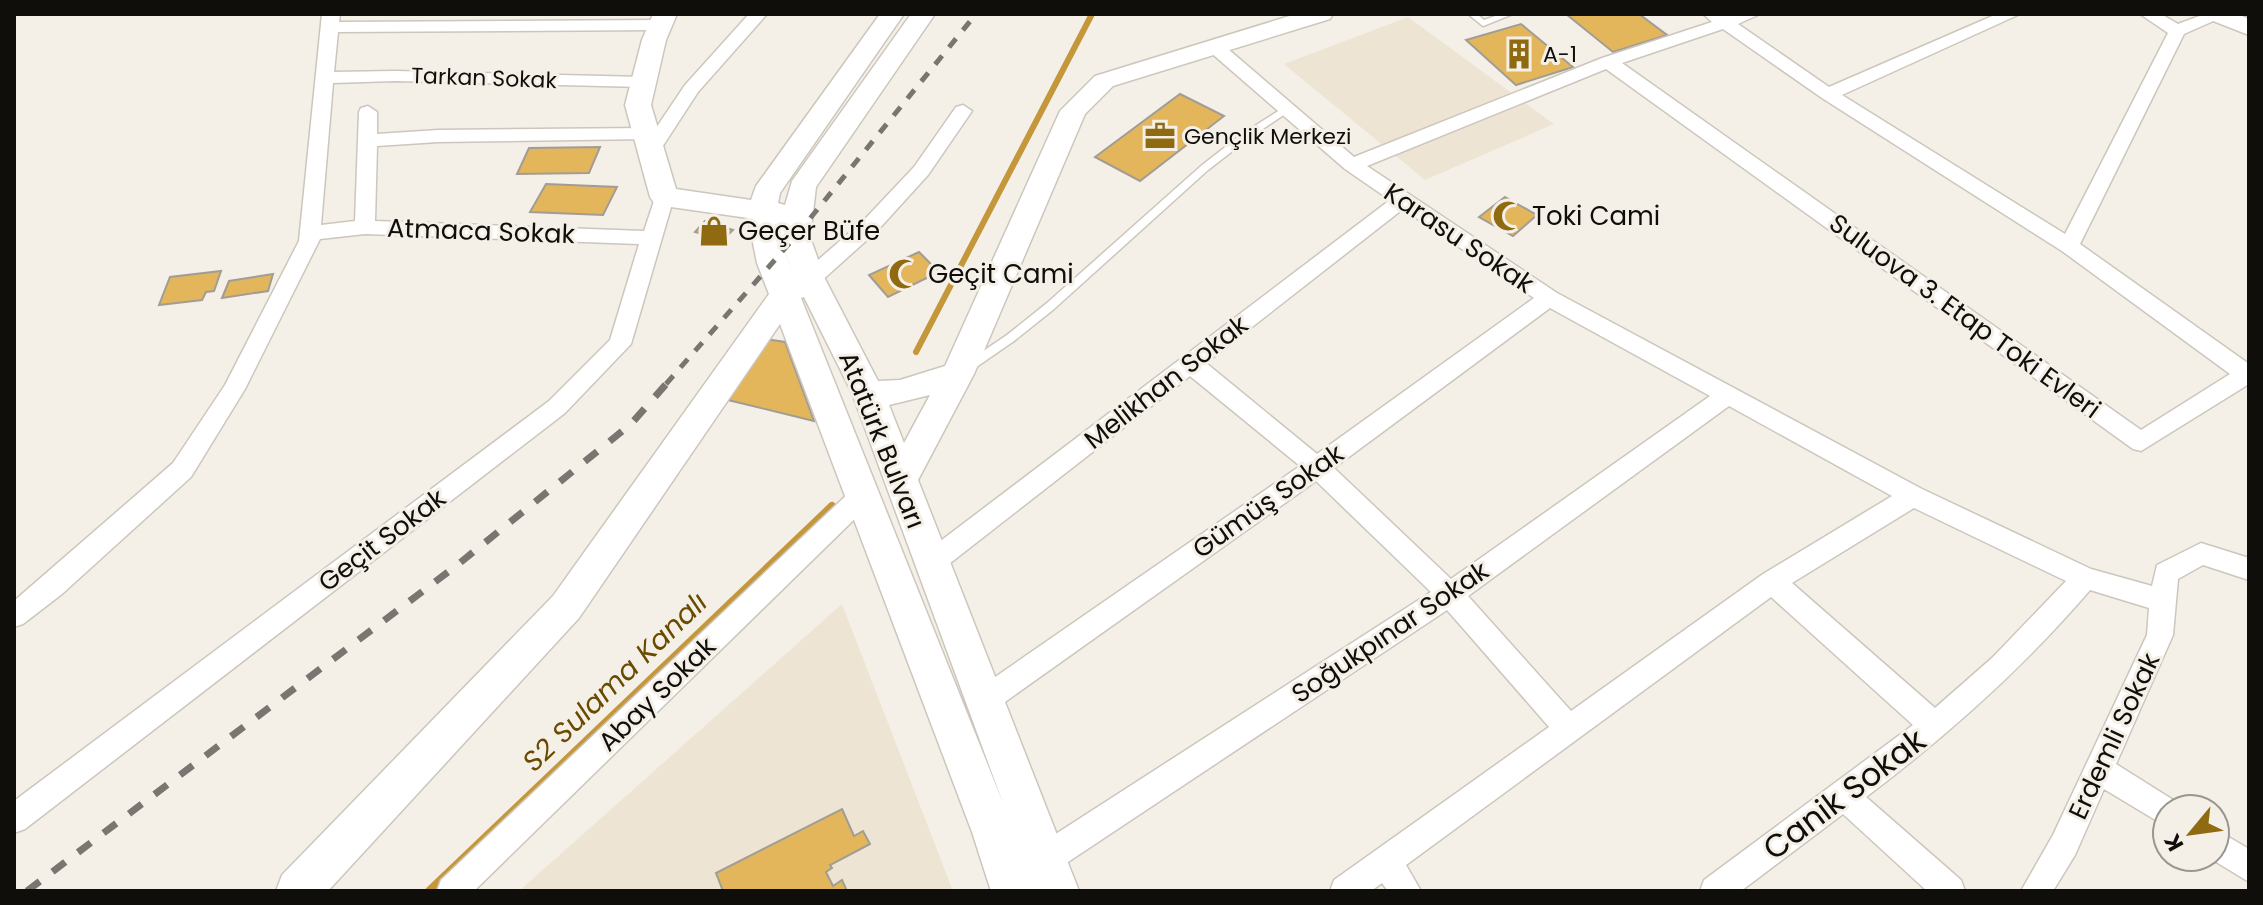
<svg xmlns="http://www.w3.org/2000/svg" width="2263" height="905" viewBox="0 0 2263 905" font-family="Poppins,sans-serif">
	<rect width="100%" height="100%" fill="#f5f0e7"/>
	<g fill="#ede4d4">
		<path d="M1408,17L1554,124L1425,180L1284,64Z"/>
		<path d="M842,604L953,891H519Z"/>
	</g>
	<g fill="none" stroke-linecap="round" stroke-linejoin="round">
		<path stroke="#c4973b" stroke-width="6" d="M916,352L1092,14"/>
		<path stroke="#c4973b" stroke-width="8" d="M429,891L832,506"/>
	</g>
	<g fill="#e4b65c" stroke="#a29d94" stroke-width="2">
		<path d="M1566,14H1639L1667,35L1613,52Z"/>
		<path d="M1521,24L1573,67L1516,85L1466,40Z"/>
		<path d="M1180,94L1224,116L1140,181L1095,157Z"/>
		<path d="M600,147L589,173L517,174L529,148Z"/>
		<path d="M546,184L617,187L603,215L530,212Z"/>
		<path d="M1505,197L1537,215L1513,236L1479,217Z"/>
		<path d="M705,221L733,230L723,240L695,232Z"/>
		<path d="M919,252L939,272L888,297L869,275Z"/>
		<path d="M221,271L214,291L206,292L202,300L159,305L170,277Z"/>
		<path d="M273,274L268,291L222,298L229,281Z"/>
		<path d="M765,339L785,342L814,421L728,400Z"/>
		<path d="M842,809L854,836L863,831L870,844L830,865L832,868L826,872L833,886L842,880L847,891H723L716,873Z"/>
	</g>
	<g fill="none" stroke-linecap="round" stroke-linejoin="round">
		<g stroke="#ccc6bd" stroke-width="3">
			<g id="lane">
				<path d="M1468,14H1477L1484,20L1501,14H1513L1483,26Z"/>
				<path d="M1288,105L1293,108L1291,110L1248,139L1208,170L1054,309L1014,341L972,370H964L962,367L964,364L1007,335L1047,303L1201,166L1242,134Z"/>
			</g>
		</g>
		<g stroke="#ccc6bd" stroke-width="3">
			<g id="street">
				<path d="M322,14H340L339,22L660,20L669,25L660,30L338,32L334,72L395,71L644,77L653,82L644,87L395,81L333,83L321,225L355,221L359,112L361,108L368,106L377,112V134L438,130L646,128L654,131L685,85L749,14H767L698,92L657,155L650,157L640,151L648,139L438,142L377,146L375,221L644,231L657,192H671L674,197L631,344L565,413L25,829L14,833V801L549,401L610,340L639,244L365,234L320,239L245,389L191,477L62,594L23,624L14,627V601L173,463L225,385L299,241Z"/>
				<path d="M1703,14L1727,16L1760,14L1738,24L1829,87L1997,14H2020L1842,95L2065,234L2168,33L2140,14H2161L2178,24L2205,14L2227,15L2184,34L2080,244L2249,364V384L2141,451L2133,449L1606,69L1367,166L1557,293L1922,489L2091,569L2152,586L2157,565L2201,543L2249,558V580L2203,565L2178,579L2173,635L2116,764L2178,803L2180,809H2167V827L2104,789L2075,855L2053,891H2021L2053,835L2147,635L2149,608L2090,590C2023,668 1948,735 1866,797L1961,880L1965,891H1927L1843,814L1741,891H1700L1704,880L1913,725L1771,597L1406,865L1421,891H1388L1382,883L1371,891H1330L1334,880L1549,727L1447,610L1056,870L1045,874L1034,870L1030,859L1034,848L1431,592L1316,481L995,709L985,713L975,709L971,700L975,691L1300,466L1190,376L940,571L931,574L922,571L918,563L922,555L1390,200L1345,169L1209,51L1206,47L1209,43H1221L1354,157L1602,58L1712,22ZM1723,29L1822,98L2062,251L2230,374L2141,430L1622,63ZM1403,209L1534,298L1317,454L1206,363ZM1550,308L1710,396L1451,579L1334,468ZM1729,406L1892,496L1763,574L1571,711L1468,596ZM1914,508L2066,581L1992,658L1935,708L1792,583Z"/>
				<path d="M963,105L972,111L928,175L878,230L818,284H802L799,279L802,274L864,220L914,167L956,107Z"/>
				<path d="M862,486L871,489L874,496L871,503L474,891H437L441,880L853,489Z"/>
				<path d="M2215,829L2249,849V882L2208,857H2215Z"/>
			</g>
		</g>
		<g stroke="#ccc6bd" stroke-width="3">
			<g id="secondary">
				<path d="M653,14H677L666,40L651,105L676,189L751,200L756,186L880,14H904L780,193L778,203L785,205L792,181L911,14H935L816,187L810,237L825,279L878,381L900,380L945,366L1060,111L1095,76L1296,14H1333L1330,19L1113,86L1085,114L974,374L918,480L1079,891H1035L1032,883L1035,891H991L972,832L780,324L579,618L328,891H276L282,875L553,596L769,294L757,263L748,218L664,206L654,203L650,197L625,105L642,40ZM775,224L782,225L780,237L794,277ZM804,297L852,393L1003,803L801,298ZM930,395L904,443L889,405Z"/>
				<path d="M2205,14H2237L2249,19V35L2208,19Z"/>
			</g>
		</g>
		<use href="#lane" fill="#fff" fill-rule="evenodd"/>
		<use href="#street" fill="#fff" fill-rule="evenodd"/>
		<use href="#secondary" fill="#fff" fill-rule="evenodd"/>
		<path stroke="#797570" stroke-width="5" stroke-dasharray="11 11" stroke-linecap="butt" d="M666,384L795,237L976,14"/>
		<path stroke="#797570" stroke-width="7" stroke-dasharray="16 16" stroke-linecap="butt" d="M27,891L456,566L631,424L668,382"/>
	</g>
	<defs>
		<g id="building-bare" transform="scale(2.4)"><path d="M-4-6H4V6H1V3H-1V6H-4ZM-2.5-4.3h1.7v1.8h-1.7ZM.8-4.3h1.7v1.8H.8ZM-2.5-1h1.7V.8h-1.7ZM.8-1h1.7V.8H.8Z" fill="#906a10" stroke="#f5f0e7" stroke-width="2.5" paint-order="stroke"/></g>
		<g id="office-bare" transform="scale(2.4)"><path d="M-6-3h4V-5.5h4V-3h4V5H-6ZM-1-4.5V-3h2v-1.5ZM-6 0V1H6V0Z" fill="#906a10" stroke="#f5f0e7" stroke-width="2.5" paint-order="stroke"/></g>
		<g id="mosque-bare" transform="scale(2.4)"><path d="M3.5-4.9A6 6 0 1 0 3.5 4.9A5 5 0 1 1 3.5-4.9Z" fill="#906a10" stroke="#f5f0e7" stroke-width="2.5" paint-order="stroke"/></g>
		<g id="shop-bare" transform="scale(2.4)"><path d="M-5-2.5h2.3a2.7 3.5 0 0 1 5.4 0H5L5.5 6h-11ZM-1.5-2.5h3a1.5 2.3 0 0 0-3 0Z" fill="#906a10" stroke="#f5f0e7" stroke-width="2.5" paint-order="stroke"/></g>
	</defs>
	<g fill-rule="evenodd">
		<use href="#building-bare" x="1519" y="54"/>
		<use href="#office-bare" x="1160" y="136"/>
		<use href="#mosque-bare" x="1508" y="216"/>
		<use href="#shop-bare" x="714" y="231"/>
		<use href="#mosque-bare" x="904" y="274"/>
	</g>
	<g text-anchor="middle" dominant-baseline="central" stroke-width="6" stroke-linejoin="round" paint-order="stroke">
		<g font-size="22" fill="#100e0b" stroke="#f5f0e7" text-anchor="start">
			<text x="1543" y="54">A-1</text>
			<text x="1184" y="136">Gençlik Merkezi</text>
		</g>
		<g font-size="22" fill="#100e0b" stroke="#f5f0e7">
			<text transform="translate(484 78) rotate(2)">Tarkan Sokak</text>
		</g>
		<g font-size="26" fill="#100e0b" stroke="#f5f0e7" text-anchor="start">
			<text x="1532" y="216">Toki Cami</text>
			<text x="738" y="231">Geçer Büfe</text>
			<text x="928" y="274">Geçit Cami</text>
		</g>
		<g font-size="26" fill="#100e0b" stroke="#f5f0e7">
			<text transform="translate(481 231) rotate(2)">Atmaca Sokak</text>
			<text transform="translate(1459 238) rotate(34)">Karasu Sokak</text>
			<text transform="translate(1965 316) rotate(36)">Suluova 3. Etap Toki Evleri</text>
			<text transform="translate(1166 382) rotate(-38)">Melikhan Sokak</text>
			<text transform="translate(882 440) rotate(68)">Atatürk Bulvarı</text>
			<text transform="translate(1268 501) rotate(-35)">Gümüş Sokak</text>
			<text transform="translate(382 540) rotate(-37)">Geçit Sokak</text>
			<text transform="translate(1390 632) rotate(-34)">Soğukpınar Sokak</text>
			<text transform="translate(657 694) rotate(-44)">Abay Sokak</text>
			<text transform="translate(2114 736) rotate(-65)">Erdemli Sokak</text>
		</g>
		<g font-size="28" font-style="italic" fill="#694b00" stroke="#f5f0e7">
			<text transform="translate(615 682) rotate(-44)">S2 Sulama Kanalı</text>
		</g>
		<g font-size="32" fill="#100e0b" stroke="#f5f0e7">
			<text transform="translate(1844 794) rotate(-37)">Canik Sokak</text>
		</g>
	</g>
	<rect width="2263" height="905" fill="none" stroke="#100e0b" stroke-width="32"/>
	<g transform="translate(2191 833) rotate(241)"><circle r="38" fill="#f5f0e7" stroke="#99968f" stroke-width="2"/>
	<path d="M0-6L14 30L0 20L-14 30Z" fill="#906a10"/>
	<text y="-12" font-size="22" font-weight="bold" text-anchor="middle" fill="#100e0b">K</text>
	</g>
</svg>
